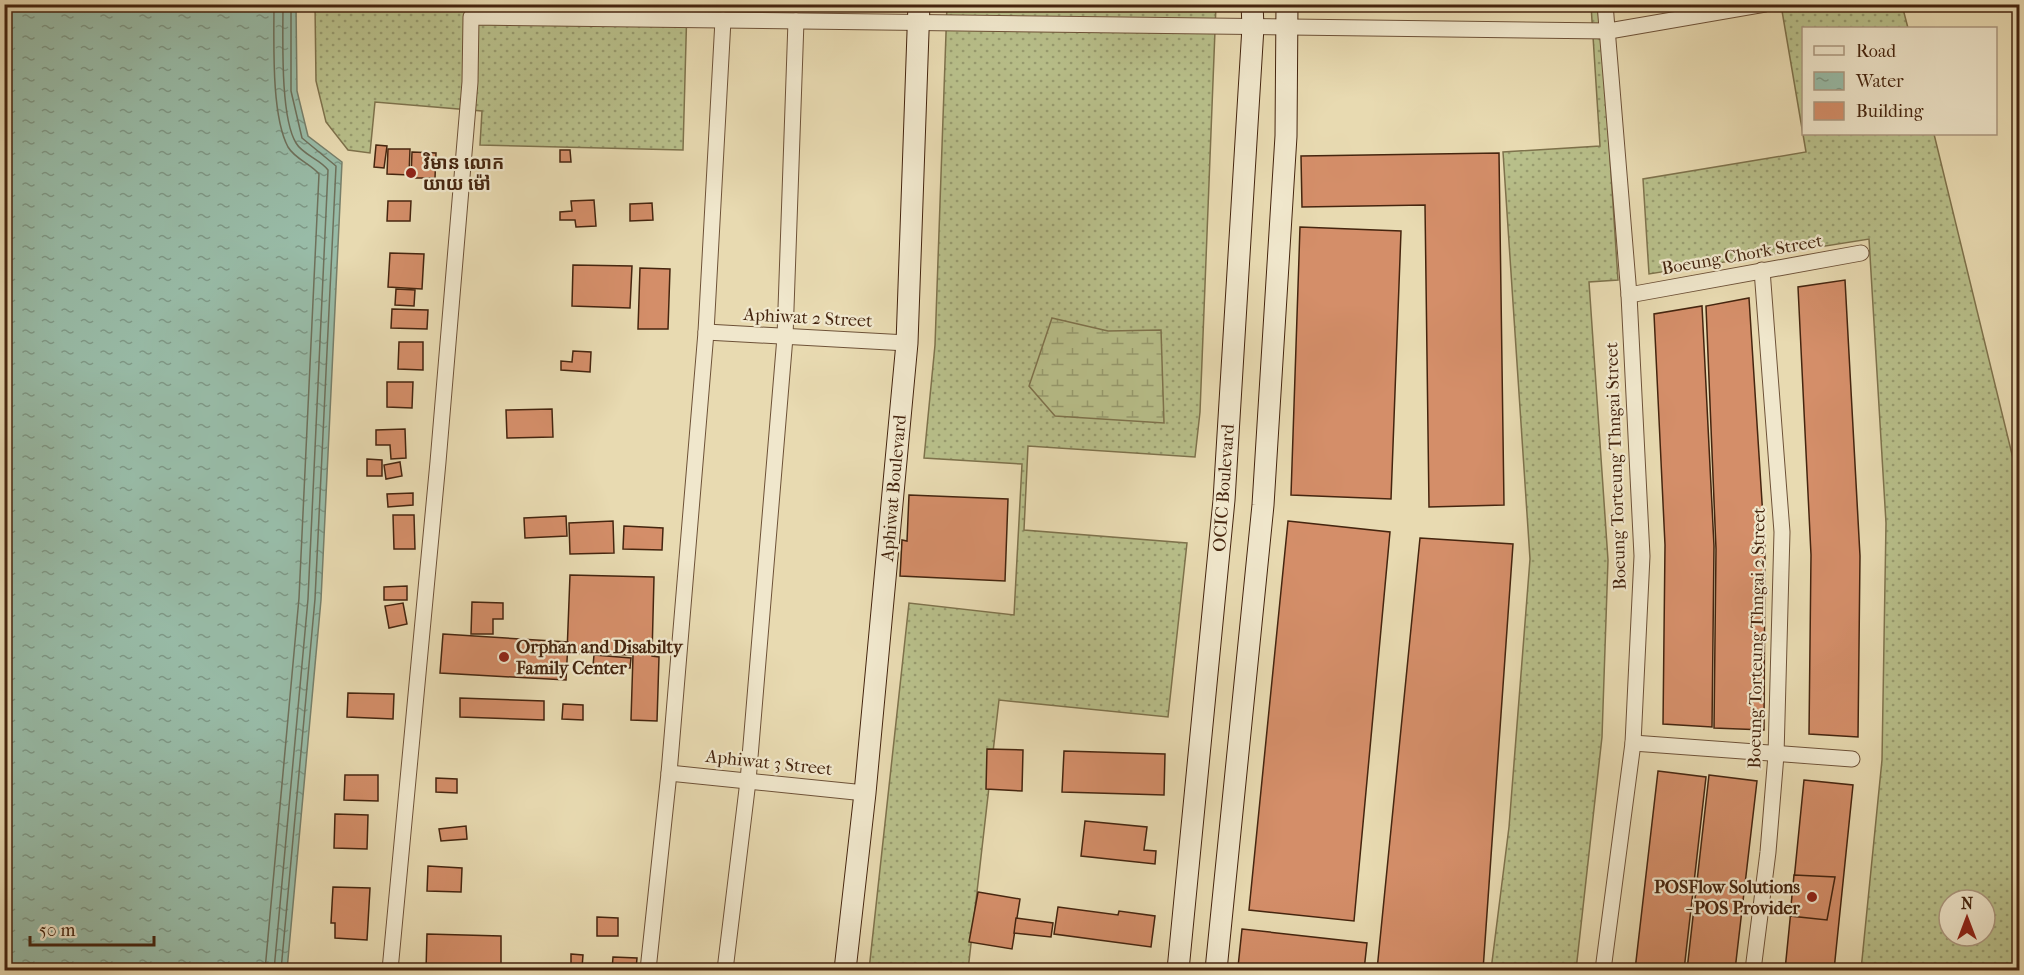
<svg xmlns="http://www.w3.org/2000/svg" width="2024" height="975" viewBox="0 0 2024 975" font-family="'IM FELL French Canon','Noto Sans Khmer',serif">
	<defs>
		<pattern id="grass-dots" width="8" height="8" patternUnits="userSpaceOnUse" patternTransform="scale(1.5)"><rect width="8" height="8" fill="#b8bf8a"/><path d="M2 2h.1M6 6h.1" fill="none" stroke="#979b6f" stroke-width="1.8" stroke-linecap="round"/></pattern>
		<pattern id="wetland-marsh" width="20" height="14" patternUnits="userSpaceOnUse" patternTransform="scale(1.5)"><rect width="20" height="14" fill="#b8bf8a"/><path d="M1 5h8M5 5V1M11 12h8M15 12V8" fill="none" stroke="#979b6f"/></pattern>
		<pattern id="water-ripples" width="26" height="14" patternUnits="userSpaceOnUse" patternTransform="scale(1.5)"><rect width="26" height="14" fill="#98bba7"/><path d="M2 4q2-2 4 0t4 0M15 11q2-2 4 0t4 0" fill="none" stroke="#7e9886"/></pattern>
	</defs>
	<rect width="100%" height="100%" fill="#e8dab1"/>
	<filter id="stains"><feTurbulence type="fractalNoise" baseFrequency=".00333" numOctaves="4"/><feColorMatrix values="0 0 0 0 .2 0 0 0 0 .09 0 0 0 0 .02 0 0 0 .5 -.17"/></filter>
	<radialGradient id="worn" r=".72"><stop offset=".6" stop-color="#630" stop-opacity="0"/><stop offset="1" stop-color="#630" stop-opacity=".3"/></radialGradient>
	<g fill="url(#grass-dots)" stroke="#7e724c" stroke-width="1.5" fill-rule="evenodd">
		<path d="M315,5H687L683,150L480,145L482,111L375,102L370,153L348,150L326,122L316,81Z"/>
		<path d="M947,5H1216L1200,412L1195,457L1028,446L1024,530L1187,543L1168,717L999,700L968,970H869L909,603L1014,615L1022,464L924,458L935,345Z"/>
		<path d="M1591,5H1600L1618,280L1589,282L1608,560L1602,737L1576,970H1491L1509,827L1530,559L1503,152L1600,146Z"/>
		<path d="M1781,5H1902L1908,28H1804V134H1934L2019,483L2020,883L2015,885L2019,970H1861L1882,760L1886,523L1869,239L1649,274L1643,179L1806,152ZM1949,900H1985V936H1949Z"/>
	</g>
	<path fill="url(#wetland-marsh)" stroke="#7e724c" stroke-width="1.5" d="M1052,318L1108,331L1161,330L1164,423L1055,416L1029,386Z"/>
	<path fill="url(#water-ripples)" stroke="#777f6a" stroke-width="1.5" d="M5,4L296,5L297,91L308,136L342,162L321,600L287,970H5Z"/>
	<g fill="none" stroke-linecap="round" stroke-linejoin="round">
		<g stroke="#6e705b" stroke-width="1.5">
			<path d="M265,970L299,598L319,174C311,164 295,159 288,147C271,115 274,41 274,4"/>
			<path d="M274,970L308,599L328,170C320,159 303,155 296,143C280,117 283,37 283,4"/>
			<path d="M281,970L315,599L336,166L302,138L291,91V4"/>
		</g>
	</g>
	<g fill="#d48e69" stroke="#45250f" stroke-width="1.5">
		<path d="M376,145L387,146L384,168L374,167Z"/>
		<path d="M388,149H410L409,175L387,174Z"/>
		<path d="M560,150H570L571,162H560Z"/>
		<path d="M412,152L436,153L435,178H411Z"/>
		<path d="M1499,153L1504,505L1429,507L1425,205L1302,207L1301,156Z"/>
		<path d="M594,200L596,226L576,227L575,220H560V212L572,211L571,201Z"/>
		<path d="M388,201H411L410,221H387Z"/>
		<path d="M652,203L653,220L630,221V204Z"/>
		<path d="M1300,227L1401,231L1391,499L1291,495Z"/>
		<path d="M390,253L424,254L422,289L388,287Z"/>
		<path d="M573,265L632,266L630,308L572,306Z"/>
		<path d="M640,268L670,269L668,329H638Z"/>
		<path d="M1845,280L1860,556L1858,737L1809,734L1811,555L1798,287Z"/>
		<path d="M396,289L415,290L414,306L395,305Z"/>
		<path d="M1749,298L1765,549L1764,730L1714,728L1716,549L1706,306Z"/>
		<path d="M1702,306L1714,546L1712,727L1663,724L1665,545L1654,314Z"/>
		<path d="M392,309L428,310L427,329L391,328Z"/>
		<path d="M399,342H423V370L398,369Z"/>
		<path d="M573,351L591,352L590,372L561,370V361L572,362Z"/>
		<path d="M387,382H413L412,408L387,407Z"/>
		<path d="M552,409L553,437L507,438L506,410Z"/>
		<path d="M405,429L406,458L391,459L390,445H376V430Z"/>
		<path d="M367,459L382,460V476H367Z"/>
		<path d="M400,462L402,476L386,479L384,465Z"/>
		<path d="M413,493V505L388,507L387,494Z"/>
		<path d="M909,495L1008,499L1005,581L900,576L902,540L907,541Z"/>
		<path d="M393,515H414L415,549H394Z"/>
		<path d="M566,516L567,536L525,538L524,518Z"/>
		<path d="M613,521L614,553L570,554L569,523Z"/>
		<path d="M1288,521L1390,532L1354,921L1249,910Z"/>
		<path d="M624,526L663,528L662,550L623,549Z"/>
		<path d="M1420,538L1513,544L1483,970H1377Z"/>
		<path d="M570,575L654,577L652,656L659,657L657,721L631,720L633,655L567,653Z"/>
		<path d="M407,586V600H384V587Z"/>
		<path d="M472,602L503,603V619H493V634H471Z"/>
		<path d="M403,603L407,624L389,628L385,606Z"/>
		<path d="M443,634L568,642L566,680L440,673Z"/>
		<path d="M594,655L631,658L630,668L593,666Z"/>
		<path d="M348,693L394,694L393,719L347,717Z"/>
		<path d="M460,698L544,701V720L460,717Z"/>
		<path d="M563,704L583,705V720L562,719Z"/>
		<path d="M987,749L1023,750L1022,791L986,789Z"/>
		<path d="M1064,751L1165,754L1164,795L1062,792Z"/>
		<path d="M1658,771L1706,777L1684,970H1635Z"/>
		<path d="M345,775H378V801L344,800Z"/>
		<path d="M1709,775L1757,781L1735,970H1687Z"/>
		<path d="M436,778L457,779V793L436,792Z"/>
		<path d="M1804,780L1853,785L1834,970H1785Z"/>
		<path d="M335,814L368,815L367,849L334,848Z"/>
		<path d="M1085,821L1147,827L1144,850L1156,851L1155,864L1081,856Z"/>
		<path d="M466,826L467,839L441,841L439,829Z"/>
		<path d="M428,866L462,868L461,892L427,891Z"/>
		<path d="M1794,875L1835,877L1827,920L1790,916Z"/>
		<path d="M333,887L370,888L367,940L335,938V923H331Z"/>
		<path d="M978,892L1020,899L1012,949L969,942Z"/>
		<path d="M1058,907L1118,915L1119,911L1155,916L1151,947L1054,934Z"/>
		<path d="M597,917L618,918V936H597Z"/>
		<path d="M1016,918L1053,923L1051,937L1014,933Z"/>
		<path d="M1242,929L1367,943L1364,970H1272L1238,967Z"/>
		<path d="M427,934L501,936V970H426Z"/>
		<path d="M571,954L583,955L582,968H571Z"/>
		<path d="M613,957L637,958L636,970H612Z"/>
	</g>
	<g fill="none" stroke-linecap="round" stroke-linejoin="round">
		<g stroke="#6e5238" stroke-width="17">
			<g id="street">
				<path d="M1629,295L1861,253"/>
				<path d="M706,332L907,343"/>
				<path d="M1633,743L1852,759"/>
				<path d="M669,773L865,793"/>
				<path d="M390,970L438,462L470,82L471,17L1609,31L1765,4"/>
				<path d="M648,970L669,773L706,332L723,20"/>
				<path d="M725,970L748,781L785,337L796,21"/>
				<path d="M1603,970L1633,743L1642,556L1629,295L1605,4"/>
				<path d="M1753,970L1768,852L1776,755L1782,532L1762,270"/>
			</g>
		</g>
		<g stroke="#45250f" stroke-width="23">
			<g id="secondary">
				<path d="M845,970L865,793L907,343L919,4"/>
				<path d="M1178,970L1224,500L1253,27L1252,4"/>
				<path d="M1216,970L1263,505L1286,136L1287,4"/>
			</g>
		</g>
		<use href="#street" stroke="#f0e7cc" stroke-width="15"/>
		<use href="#secondary" stroke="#f0e7cc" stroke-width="21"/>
	</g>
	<g fill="#8f2418" stroke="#f0e7cc" stroke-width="2">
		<circle cx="411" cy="173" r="6"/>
		<circle cx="504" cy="657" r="6"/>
		<circle cx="1812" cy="897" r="6"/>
	</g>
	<g text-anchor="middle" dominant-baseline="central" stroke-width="4.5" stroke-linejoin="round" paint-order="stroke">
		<g font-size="18" font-weight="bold" fill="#45250f" stroke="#f0e7cc" text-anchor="start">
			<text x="423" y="163">វិមាន លោក<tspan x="423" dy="21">យាយ ម៉ៅ</tspan></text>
			<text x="516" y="647">Orphan and Disabilty<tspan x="516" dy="21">Family Center</tspan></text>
			<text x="1800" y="887" text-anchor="end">POSFlow Solutions<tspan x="1800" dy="21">- POS Provider</tspan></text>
		</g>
		<g font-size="18" fill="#45250f" stroke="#f0e7cc">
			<text transform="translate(1742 255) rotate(-10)">Boeung Chork Street</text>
			<text transform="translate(808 318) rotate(3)">Aphiwat 2 Street</text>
			<text transform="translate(1616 466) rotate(-92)">Boeung Torteung Thngai Street</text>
			<text transform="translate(894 488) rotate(-85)">Aphiwat Boulevard</text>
			<text transform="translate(1224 488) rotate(-86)">OCIC Boulevard</text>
			<text transform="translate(1757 638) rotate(-89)">Boeung Torteung Thngai 2 Street</text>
			<text transform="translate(769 763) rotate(6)">Aphiwat 3 Street</text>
		</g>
	</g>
	<rect width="2024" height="975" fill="none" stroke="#e8dab1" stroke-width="24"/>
	<rect x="6" y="6" width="2012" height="963" fill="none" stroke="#45250f" stroke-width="3"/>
	<rect x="12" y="12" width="2000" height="951" fill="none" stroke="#45250f" stroke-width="1.5"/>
	<rect x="1802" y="27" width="195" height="108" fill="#f0e7cc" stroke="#ac9980" stroke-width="1.5"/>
	<rect x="1814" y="46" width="30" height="9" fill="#f0e7cc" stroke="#ac9980" stroke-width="1.5"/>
	<text x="1856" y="57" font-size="18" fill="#45250f">Road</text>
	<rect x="1814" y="72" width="30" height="18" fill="url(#water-ripples)" stroke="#ac9980" stroke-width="1.5"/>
	<text x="1856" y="87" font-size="18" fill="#45250f">Water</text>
	<rect x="1814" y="102" width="30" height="18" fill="#d48e69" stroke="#ac9980" stroke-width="1.5"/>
	<text x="1856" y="117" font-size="18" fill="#45250f">Building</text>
	<g transform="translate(1967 918)"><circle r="28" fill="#f0e7cc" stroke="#ac9980" stroke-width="1.5"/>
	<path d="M0-4.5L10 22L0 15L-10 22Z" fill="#8f2418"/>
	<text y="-9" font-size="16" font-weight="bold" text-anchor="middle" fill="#45250f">N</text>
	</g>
	<path d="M30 936v9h124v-9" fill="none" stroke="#45250f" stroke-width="3"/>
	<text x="39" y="936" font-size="18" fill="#45250f" stroke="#f0e7cc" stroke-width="4.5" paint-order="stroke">50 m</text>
	<rect width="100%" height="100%" filter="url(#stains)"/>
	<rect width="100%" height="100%" fill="url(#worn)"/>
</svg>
